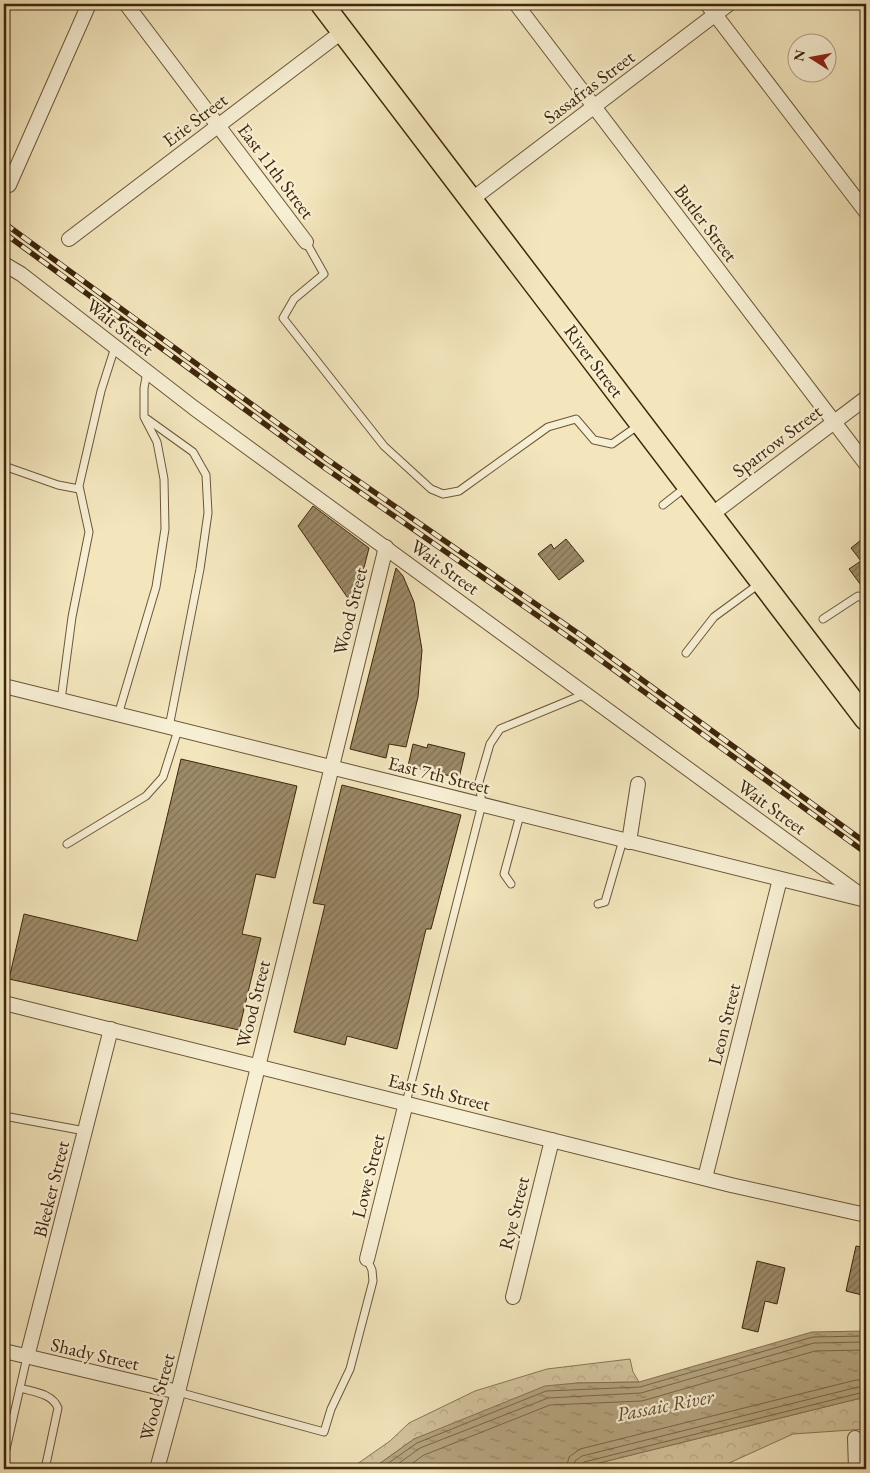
<svg xmlns="http://www.w3.org/2000/svg" width="870" height="1473" viewBox="0 0 870 1473" font-family="'EB Garamond',serif">
	<defs>
		<pattern id="forest-crowns" width="20" height="18" patternUnits="userSpaceOnUse" patternTransform="scale(1.25)"><rect width="20" height="18" fill="#d4c59f"/><path d="M2 6a3 3 0 1 1 6 0M12 15a3 3 0 1 1 6 0" fill="none" stroke="#b7a988"/></pattern>
		<pattern id="water-ripples" width="26" height="14" patternUnits="userSpaceOnUse" patternTransform="scale(1.25)"><rect width="26" height="14" fill="#b5a580"/><path d="M2 4q2-2 4 0t4 0M15 11q2-2 4 0t4 0" fill="none" stroke="#958667"/></pattern>
		<pattern id="building-hatch" width="6" height="6" patternUnits="userSpaceOnUse" patternTransform="scale(1.25)"><rect width="6" height="6" fill="#9c8a68"/><path d="M-1 1l2-2M0 6l6-6M5 7l2-2" fill="none" stroke="#817154"/></pattern>
	</defs>
	<rect width="100%" height="100%" fill="#f3e6bd"/>
	<filter id="stains"><feTurbulence type="fractalNoise" baseFrequency=".004" numOctaves="4"/><feColorMatrix values="0 0 0 0 .2 0 0 0 0 .09 0 0 0 0 .02 0 0 0 .5 -.17"/></filter>
	<radialGradient id="worn" r=".72"><stop offset=".6" stop-color="#630" stop-opacity="0"/><stop offset="1" stop-color="#630" stop-opacity=".3"/></radialGradient>
	<g fill="url(#forest-crowns)" stroke="#897655">
		<path d="M630,1359L633,1372L639,1382L577,1383L414,1439L372,1469H350L390,1441L409,1423L475,1391L547,1369Z"/>
		<path d="M861,1398L866,1399V1429L793,1434L716,1469H575Z"/>
	</g>
	<path fill="url(#water-ripples)" stroke="#857251" d="M866,1331V1399L861,1398L575,1469H372L414,1439L545,1386L577,1383L639,1382L812,1332Z"/>
	<g fill="none" stroke-linecap="round" stroke-linejoin="round">
		<g stroke="#7a6646" stroke-width="1">
			<path d="M380,1469L417,1443L546,1391L640,1387L813,1337L866,1336"/>
			<path d="M391,1469L420,1448L548,1398L641,1393L814,1343L866,1342"/>
			<path d="M404,1469L424,1455L550,1405L642,1401L815,1351L866,1350"/>
			<path d="M566,1469L569,1457L580,1449L856,1380H866"/>
			<path d="M573,1469L575,1461L582,1456L858,1387L866,1388"/>
			<path d="M580,1469L584,1462L860,1393L866,1394"/>
		</g>
	</g>
	<g fill="url(#building-hatch)" stroke="#3e260b">
		<path d="M313,506L369,548L354,607L298,526Z"/>
		<path d="M866,536V592L849,569L861,561L851,548Z"/>
		<path d="M566,539L584,561L559,580L538,554L551,544L554,549Z"/>
		<path d="M396,568L403,576L414,602L422,650L418,697L406,747L389,744L386,758L350,749Z"/>
		<path d="M413,744L427,748L428,744L465,753L459,778L408,766Z"/>
		<path d="M181,759L297,786L275,878L256,874L242,934L261,938L239,1030L9,979L24,914L137,941Z"/>
		<path d="M342,785L461,815L431,929H426L397,1049L347,1036L345,1045L294,1032L325,905L313,903Z"/>
		<path d="M856,1246L866,1248V1296L846,1291Z"/>
		<path d="M757,1261L785,1268L777,1304L765,1301L758,1332L742,1328Z"/>
	</g>
	<g fill="none" stroke-linecap="round" stroke-linejoin="round">
		<g stroke="#6b5638" stroke-width="9">
			<g id="lane">
				<path d="M306,242L324,274L294,299L283,318L384,446L431,489L443,494L459,491L548,427L576,419L594,440L612,444L639,425"/>
				<path d="M147,419L193,452L206,475L208,513L200,569L169,727"/>
				<path d="M4,466L58,485L79,489"/>
				<path d="M663,505L686,487"/>
				<path d="M823,619L858,596L866,600"/>
				<path d="M686,653L714,617L759,584"/>
				<path d="M61,700L72,617L89,532L79,486L101,391L115,347"/>
				<path d="M118,715L156,587L165,529L164,479L157,442L144,417V388L147,372"/>
				<path d="M67,844L146,796L163,777L178,730"/>
				<path d="M511,884L504,874L520,815"/>
				<path d="M598,904L605,902L623,840"/>
				<path d="M406,1103L482,804L479,782L490,744L500,729L585,694"/>
				<path d="M4,1116L85,1131"/>
				<path d="M20,1388C33,1392 52,1393 58,1408L45,1469"/>
				<path d="M178,1392L324,1432L331,1409L350,1369L373,1281L372,1270L367,1259"/>
				<path d="M4,1458L27,1357"/>
			</g>
		</g>
		<g stroke="#6b5638" stroke-width="16">
			<g id="street">
				<path d="M126,4L306,242"/>
				<path d="M516,4L866,464"/>
				<path d="M707,4L866,212"/>
				<path d="M9,185L89,4"/>
				<path d="M471,200L729,4"/>
				<path d="M69,239L343,31"/>
				<path d="M4,264L21,274L194,408L866,899"/>
				<path d="M711,515L866,398"/>
				<path d="M4,686L862,899"/>
				<path d="M629,842L638,784"/>
				<path d="M4,1003L731,1185L866,1215"/>
				<path d="M705,1178L780,879"/>
				<path d="M367,1259L406,1103"/>
				<path d="M513,1297L552,1140"/>
				<path d="M4,1351L178,1392"/>
				<path d="M27,1357L111,1029"/>
				<path d="M855,1438L856,1469"/>
				<path d="M157,1469L178,1392L386,547"/>
			</g>
		</g>
		<g stroke="#3e260b" stroke-width="25">
			<path id="primary" d="M322,4L866,719"/>
		</g>
		<use href="#lane" stroke="#f7efd4" stroke-width="7"/>
		<use href="#street" stroke="#f7efd4" stroke-width="14"/>
		<use href="#primary" stroke="#f3e6bd" stroke-width="22"/>
		<g stroke="#3e260b" stroke-width="5.5">
			<g id="rail">
				<path d="M4,223L328,460L582,636L866,843"/>
				<path d="M4,233L325,468L577,643L866,853"/>
			</g>
		</g>
		<use href="#rail" stroke="#f7efd4" stroke-width="4" stroke-dasharray="11" stroke-linecap="butt"/>
	</g>
	<g text-anchor="middle" dominant-baseline="central" stroke-width="4.5" stroke-linejoin="round" paint-order="stroke">
		<g font-size="19" fill="#3e260b" stroke="#f7efd4">
			<text transform="translate(589 87) rotate(-37)">Sassafras Street</text>
			<text transform="translate(195 120) rotate(-37)">Erie Street</text>
			<text transform="translate(276 171) rotate(53)">East 11th Street</text>
			<text transform="translate(706 223) rotate(53)">Butler Street</text>
			<text transform="translate(120 327) rotate(38)">Wait Street</text>
			<text transform="translate(594 361) rotate(53)">River Street</text>
			<text transform="translate(777 441) rotate(-37)">Sparrow Street</text>
			<text transform="translate(445 567) rotate(36)">Wait Street</text>
			<text transform="translate(350 611) rotate(-76)">Wood Street</text>
			<text transform="translate(439 775) rotate(14)">East 7th Street</text>
			<text transform="translate(772 807) rotate(36)">Wait Street</text>
			<text transform="translate(253 1004) rotate(-76)">Wood Street</text>
			<text transform="translate(724 1024) rotate(-76)">Leon Street</text>
			<text transform="translate(439 1092) rotate(14)">East 5th Street</text>
			<text transform="translate(368 1176) rotate(-76)">Lowe Street</text>
			<text transform="translate(51 1189) rotate(-76)">Bleeker Street</text>
			<text transform="translate(514 1213) rotate(-76)">Rye Street</text>
			<text transform="translate(95 1354) rotate(13)">Shady Street</text>
			<text transform="translate(157 1397) rotate(-75)">Wood Street</text>
		</g>
		<g font-size="20" font-style="italic" fill="#624c2e" stroke="#f7efd4">
			<text transform="translate(665 1405) rotate(-11)">Passaic River</text>
		</g>
	</g>
	<rect width="870" height="1473" fill="none" stroke="#f3e6bd" stroke-width="20"/>
	<rect x="5" y="5" width="860" height="1463" fill="none" stroke="#3e260b" stroke-width="2.5"/>
	<rect x="10" y="10" width="850" height="1453" fill="none" stroke="#3e260b"/>
	<g transform="translate(812 58) rotate(281)"><circle r="24" fill="#f7efd4" stroke="#ad9f84"/>
	<path d="M0-4L9 19L0 12L-9 19Z" fill="#8f2418"/>
	<text y="-8" font-size="14" font-weight="bold" text-anchor="middle" fill="#3e260b">N</text>
	</g>
	<rect width="100%" height="100%" filter="url(#stains)"/>
	<rect width="100%" height="100%" fill="url(#worn)"/>
</svg>
